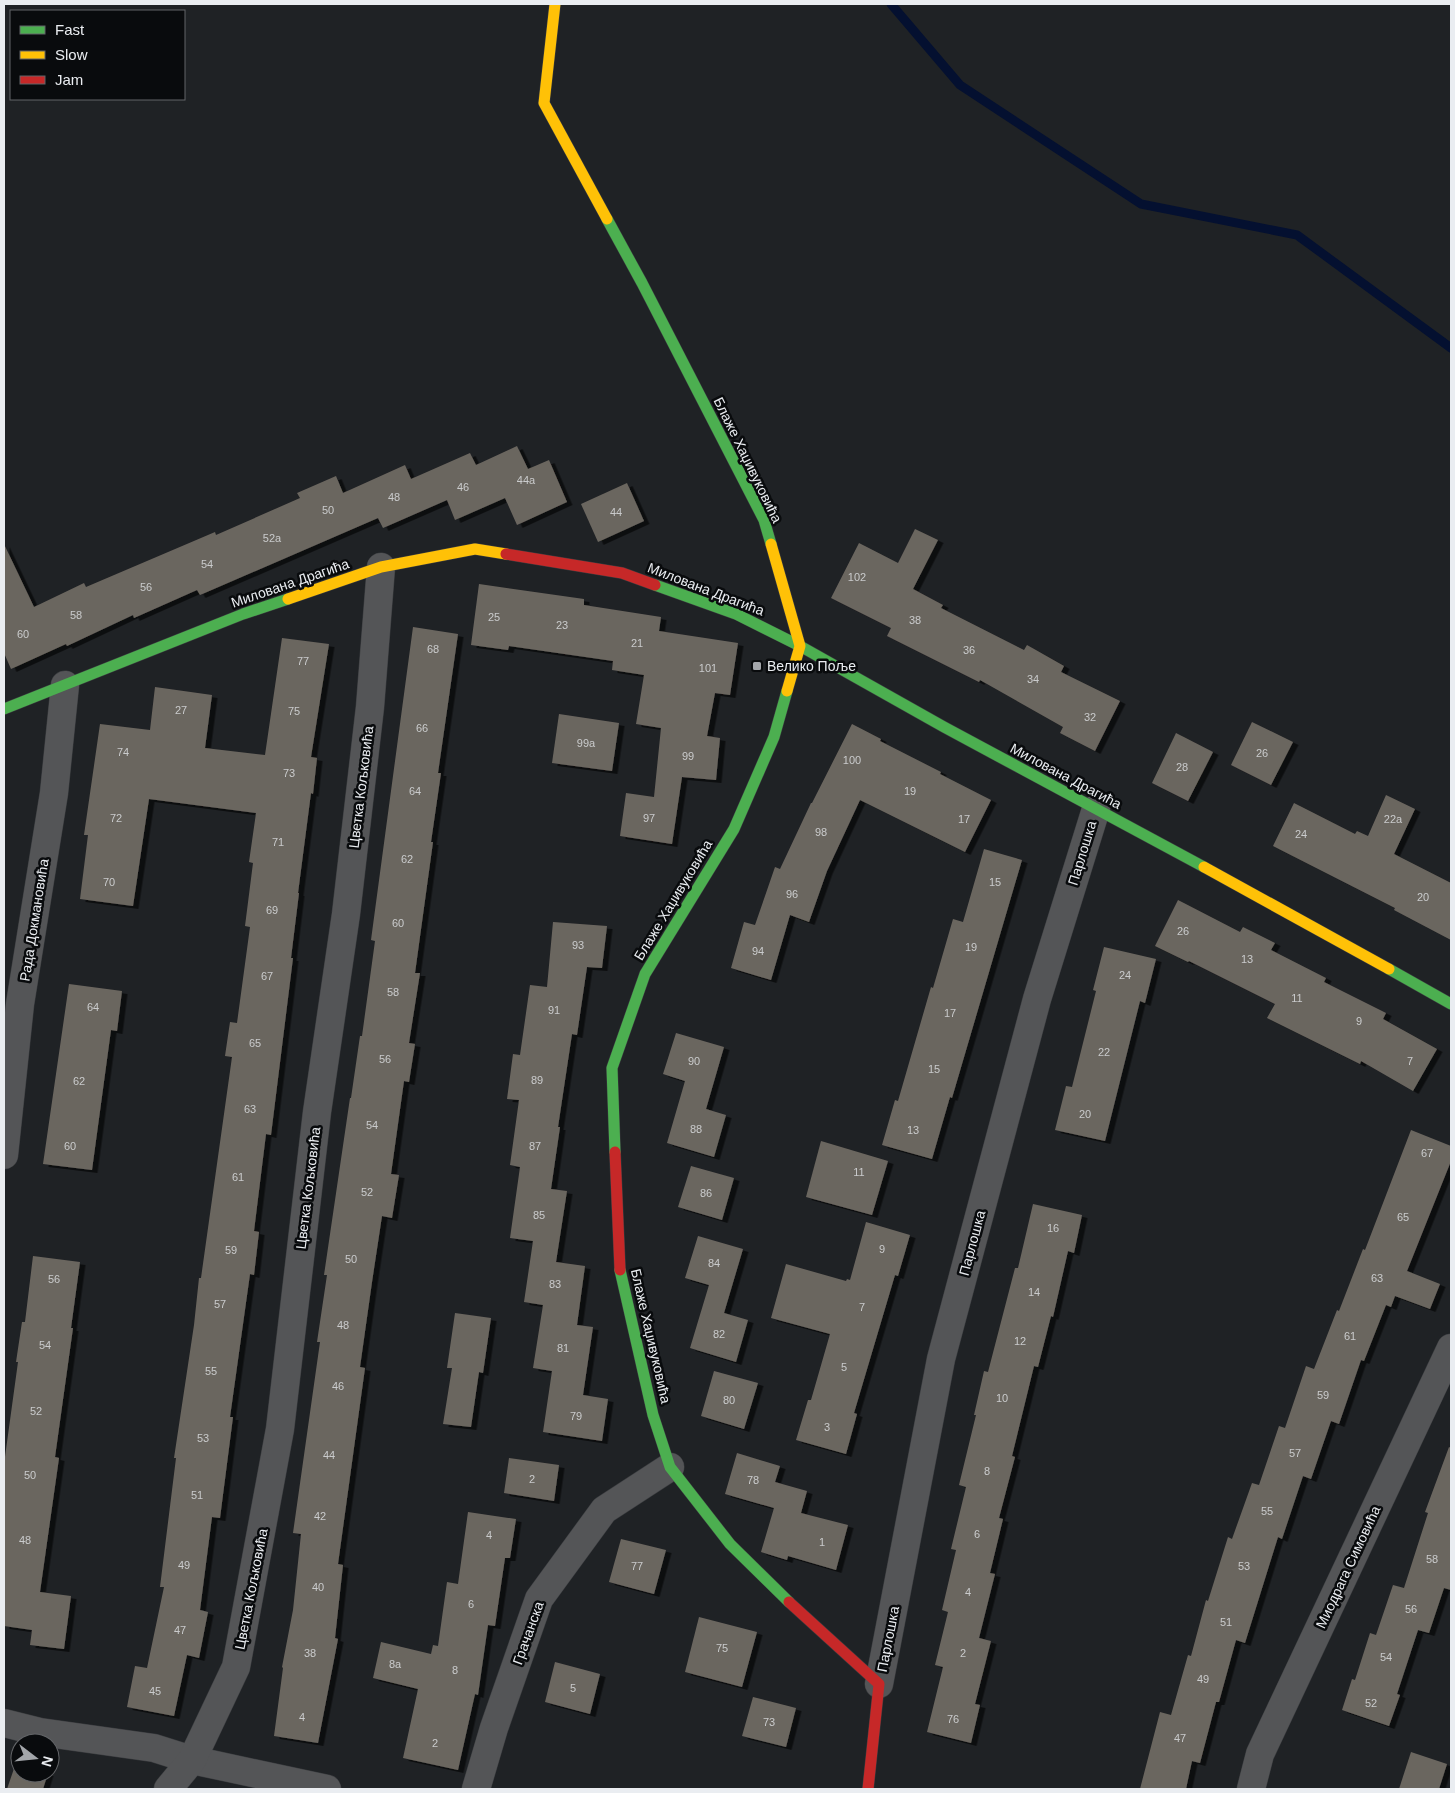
<svg xmlns="http://www.w3.org/2000/svg" width="1455" height="1793" viewBox="0 0 1455 1793" font-family="Helvetica,sans-serif">
	<defs>
		<filter id="shadow"><feDropShadow dx="5.5" dy="3" stdDeviation="0" flood-color="#0009"/></filter>
	</defs>
	<rect width="100%" height="100%" fill="#1f2225"/>
	<g fill="none" stroke-linecap="round" stroke-linejoin="round">
		<path stroke="#041030" stroke-width="9" d="M891,4L960,85L1141,204L1297,235L1451,348"/>
	</g>
	<g fill="#6b665f" filter="url(#shadow)">
		<path d="M517,446L528,469L549,460L567,502L517,525L505,498L455,520L447,500L383,528L378,518L200,595L197,590L134,618L133,615L67,646L66,644L11,669L4,653V544L34,607L84,583L86,587L215,532L216,535L300,498L297,493L336,476L343,493L405,465L411,479L470,453L476,465Z"/>
		<path d="M627,483L644,521L598,542L581,504Z"/>
		<path d="M915,529L938,540L913,589L943,605L941,608L1024,650L1027,645L1064,666L1061,672L1120,701L1095,751L1060,733L1063,727L980,680L979,682L887,636L891,628L831,598L859,543L898,563Z"/>
		<path d="M479,584L584,599V605L661,617L659,631L738,643L730,695L715,693L707,736L720,738L716,780L682,777L672,844L620,836L626,793L654,797L661,728L636,724L644,675L612,670L613,661L509,646L508,650L471,645Z"/>
		<path d="M413,627L458,634L438,773H441L431,842H433L415,973H420L409,1043L415,1044L409,1082L404,1081L391,1174L399,1175L392,1218L382,1216L372,1282L360,1367L365,1368L338,1564L343,1565L335,1638L338,1639L318,1743L274,1736L283,1668L282,1667L293,1610L301,1534L293,1533L320,1342H317L327,1275H324L350,1098H351L360,1036H362L375,941L371,940Z"/>
		<path d="M282,638L329,644L311,757L317,758L313,794L311,793L298,893H299L291,958H293L271,1135L266,1134L254,1231L259,1232L254,1275L250,1274L230,1417H233L220,1518L212,1517L200,1610L208,1612L199,1658L187,1655L174,1716L127,1707L135,1666L147,1668L164,1587H160L176,1458H174L194,1325L199,1278H201L232,1057L225,1056L230,1022L237,1023L250,927L245,926L253,863L249,862L256,813L149,799L133,906L80,899L88,835H84L100,724L150,730L155,687L212,695L205,748L265,755Z"/>
		<path d="M559,714L619,723L612,771L552,763Z"/>
		<path d="M1252,722L1293,742L1271,785L1231,765Z"/>
		<path d="M852,724L881,739L880,741L941,772L940,774L991,800L965,852L860,800L827,871L809,922L790,915L771,980L731,968L744,922L755,925L775,867L780,869L811,803H812Z"/>
		<path d="M1176,733L1213,752L1188,801L1152,783Z"/>
		<path d="M1386,795L1415,809L1394,854L1451,883V940L1394,910L1395,908L1273,846L1294,803L1355,834L1357,831L1368,836Z"/>
		<path d="M984,849L1022,860L952,1098L950,1097L932,1159L882,1145L895,1100L898,1101L931,987L933,988L953,919L963,922Z"/>
		<path d="M1178,900L1240,932L1243,927L1275,943L1271,950L1326,978L1324,982L1386,1013L1383,1019L1437,1049L1413,1091L1361,1061L1360,1064L1267,1018L1275,1004L1189,961L1188,962L1155,946Z"/>
		<path d="M553,922L607,926L602,968L587,967L577,1035L572,1034L558,1127H560L551,1189L567,1191L556,1262L585,1266L577,1325L593,1327L583,1395L608,1399L602,1441L543,1432L552,1371L533,1368L543,1305L524,1302L533,1241L510,1238L520,1167L510,1165L519,1100L507,1099L513,1054L520,1055L530,985L547,987Z"/>
		<path d="M1104,947L1156,959L1145,1003L1140,1001L1105,1141L1055,1130L1066,1086L1072,1087L1096,991L1093,990Z"/>
		<path d="M69,984L122,991L117,1031L111,1030L92,1170L43,1164Z"/>
		<path d="M676,1033L724,1047L706,1109L726,1115L714,1157L667,1143L685,1081L663,1074Z"/>
		<path d="M1411,1130L1451,1146V1161L1407,1271L1440,1284L1430,1309L1395,1296L1391,1307L1386,1305L1364,1361L1361,1360L1339,1424L1331,1421L1311,1479L1303,1476L1282,1539L1278,1537L1245,1643L1236,1640L1219,1702H1216L1200,1763L1192,1761L1186,1789H1140L1160,1712L1171,1715L1188,1655L1191,1656L1206,1600L1208,1601L1228,1537L1232,1539L1252,1483L1259,1485L1279,1426L1285,1428L1306,1366L1314,1369L1337,1310L1339,1311L1363,1249L1365,1250Z"/>
		<path d="M821,1141L888,1161L872,1215L806,1197Z"/>
		<path d="M691,1166L734,1178L722,1220L678,1207Z"/>
		<path d="M1033,1204L1082,1215L1074,1253L1068,1251L1053,1317L1051,1316L1038,1367L1034,1366L1012,1456L1015,1457L999,1518L1003,1519L990,1573L995,1574L979,1638L991,1641L975,1704L980,1705L971,1743L927,1732L943,1667L935,1665L948,1612L942,1610L956,1550L951,1549L966,1487L959,1485L976,1415H974L984,1371L988,1372L1015,1268H1018Z"/>
		<path d="M866,1222L910,1235L898,1276L895,1275L854,1413L857,1414L846,1454L796,1440L808,1400H811L830,1334L771,1318L786,1264L846,1281L847,1279L850,1280Z"/>
		<path d="M698,1236L743,1249L724,1313L748,1320L736,1362L690,1348L709,1285L685,1278Z"/>
		<path d="M33,1256L80,1262L71,1328H73L55,1457L59,1458L40,1592L71,1596L64,1649L30,1645L32,1630L4,1626V1464L18,1362H16L22,1322H25Z"/>
		<path d="M455,1313L491,1318L483,1373L479,1372L471,1427L443,1424L452,1368H447Z"/>
		<path d="M714,1371L758,1383L744,1429L701,1416Z"/>
		<path d="M1449,1447L1451,1448V1590L1444,1588L1429,1633L1418,1630L1397,1694L1400,1695L1389,1726L1342,1710L1352,1679L1355,1680L1370,1633L1376,1635L1393,1585L1404,1588L1428,1513L1425,1512Z"/>
		<path d="M737,1453L780,1466L775,1482L807,1491L801,1513L848,1525L836,1570L788,1556L787,1560L761,1552L774,1508L725,1494Z"/>
		<path d="M509,1458L559,1465L554,1501L504,1493Z"/>
		<path d="M468,1512L516,1519L510,1558H505L495,1626L488,1625L478,1695L475,1694L458,1770L403,1758L418,1689L373,1678L381,1642L431,1654L433,1645L438,1646L447,1582L458,1584Z"/>
		<path d="M621,1539L666,1550L654,1594L609,1582Z"/>
		<path d="M699,1617L757,1632L742,1687L685,1672Z"/>
		<path d="M555,1662L600,1674L590,1714L545,1702Z"/>
		<path d="M753,1697L796,1708L786,1747L742,1736Z"/>
		<path d="M1411,1752L1447,1764L1439,1789H1399Z"/>
		<path d="M19,1754L20,1755V1773H48L43,1789H7Z"/>
	</g>
	<g fill="none" stroke-linecap="round" stroke-linejoin="round">
		<g stroke="#3a3c3f" stroke-width="29">
			<g id="street">
				<path d="M4,1155L20,1004L54,793L65,685"/>
				<path d="M879,1684L941,1359L1037,999L1096,809"/>
				<path d="M4,1723L40,1732L154,1748L192,1760L327,1789"/>
				<path d="M168,1789L192,1760L236,1667L280,1429L317,1112L346,914L370,707L381,567"/>
				<path d="M476,1789L494,1728L539,1599L604,1510L670,1467"/>
				<path d="M1251,1789L1260,1754L1451,1348"/>
			</g>
		</g>
		<g stroke="#3a3c3f" stroke-width="12">
			<g id="fast">
				<path d="M607,219L642,283L764,520L771,544"/>
				<path d="M655,585L736,614L800,646L944,727L1204,867"/>
				<path d="M4,709L243,614L288,599"/>
				<path d="M1389,969L1451,1004"/>
				<path d="M615,1152L612,1068L645,974L734,829L774,737L787,691"/>
				<path d="M620,1270L653,1415L670,1467L730,1544L789,1602"/>
			</g>
		</g>
		<g stroke="#3a3c3f" stroke-width="12">
			<g id="slow">
				<path d="M555,4L544,103L607,219"/>
				<path d="M771,544L800,646L787,691"/>
				<path d="M288,599L381,567L475,549L506,554"/>
				<path d="M1204,867L1389,969"/>
			</g>
		</g>
		<g stroke="#3a3c3f" stroke-width="12">
			<g id="jam">
				<path d="M506,554L622,573L655,585"/>
				<path d="M615,1152L620,1270"/>
				<path d="M789,1602L879,1684L868,1789"/>
			</g>
		</g>
		<use href="#street" stroke="#545557" stroke-width="28"/>
		<use href="#fast" stroke="#4caf50" stroke-width="11"/>
		<use href="#slow" stroke="#ffc107" stroke-width="11"/>
		<use href="#jam" stroke="#c62828" stroke-width="11"/>
	</g>
	<rect fill="#a3a6aa" stroke="#090b0d" stroke-width="2" x="752" y="661" width="10" height="10" rx="2.5"/>
	<g text-anchor="middle" dominant-baseline="central" stroke-width="5" stroke-linejoin="round" paint-order="stroke">
		<g font-size="11" fill="#cacbcc">
			<text x="526" y="480">44a</text>
			<text x="463" y="487">46</text>
			<text x="394" y="497">48</text>
			<text x="328" y="510">50</text>
			<text x="616" y="512">44</text>
			<text x="272" y="538">52a</text>
			<text x="207" y="564">54</text>
			<text x="857" y="577">102</text>
			<text x="146" y="587">56</text>
			<text x="76" y="615">58</text>
			<text x="494" y="617">25</text>
			<text x="915" y="620">38</text>
			<text x="562" y="625">23</text>
			<text x="23" y="634">60</text>
			<text x="637" y="643">21</text>
			<text x="433" y="649">68</text>
			<text x="969" y="650">36</text>
			<text x="303" y="661">77</text>
			<text x="708" y="668">101</text>
			<text x="1033" y="679">34</text>
			<text x="181" y="710">27</text>
			<text x="294" y="711">75</text>
			<text x="1090" y="717">32</text>
			<text x="422" y="728">66</text>
			<text x="586" y="743">99a</text>
			<text x="123" y="752">74</text>
			<text x="1262" y="753">26</text>
			<text x="688" y="756">99</text>
			<text x="852" y="760">100</text>
			<text x="1182" y="767">28</text>
			<text x="289" y="773">73</text>
			<text x="415" y="791">64</text>
			<text x="910" y="791">19</text>
			<text x="116" y="818">72</text>
			<text x="649" y="818">97</text>
			<text x="964" y="819">17</text>
			<text x="1393" y="819">22a</text>
			<text x="821" y="832">98</text>
			<text x="1301" y="834">24</text>
			<text x="278" y="842">71</text>
			<text x="407" y="859">62</text>
			<text x="109" y="882">70</text>
			<text x="995" y="882">15</text>
			<text x="792" y="894">96</text>
			<text x="1423" y="897">20</text>
			<text x="272" y="910">69</text>
			<text x="398" y="923">60</text>
			<text x="1183" y="931">26</text>
			<text x="578" y="945">93</text>
			<text x="971" y="947">19</text>
			<text x="758" y="951">94</text>
			<text x="1247" y="959">13</text>
			<text x="1125" y="975">24</text>
			<text x="267" y="976">67</text>
			<text x="393" y="992">58</text>
			<text x="1297" y="998">11</text>
			<text x="93" y="1007">64</text>
			<text x="554" y="1010">91</text>
			<text x="950" y="1013">17</text>
			<text x="1359" y="1021">9</text>
			<text x="255" y="1043">65</text>
			<text x="1104" y="1052">22</text>
			<text x="385" y="1059">56</text>
			<text x="694" y="1061">90</text>
			<text x="1410" y="1061">7</text>
			<text x="934" y="1069">15</text>
			<text x="537" y="1080">89</text>
			<text x="79" y="1081">62</text>
			<text x="250" y="1109">63</text>
			<text x="1085" y="1114">20</text>
			<text x="372" y="1125">54</text>
			<text x="696" y="1129">88</text>
			<text x="913" y="1130">13</text>
			<text x="70" y="1146">60</text>
			<text x="535" y="1146">87</text>
			<text x="1427" y="1153">67</text>
			<text x="859" y="1172">11</text>
			<text x="238" y="1177">61</text>
			<text x="367" y="1192">52</text>
			<text x="706" y="1193">86</text>
			<text x="539" y="1215">85</text>
			<text x="1403" y="1217">65</text>
			<text x="1053" y="1228">16</text>
			<text x="882" y="1249">9</text>
			<text x="231" y="1250">59</text>
			<text x="351" y="1259">50</text>
			<text x="714" y="1263">84</text>
			<text x="1377" y="1278">63</text>
			<text x="54" y="1279">56</text>
			<text x="555" y="1284">83</text>
			<text x="1034" y="1292">14</text>
			<text x="220" y="1304">57</text>
			<text x="862" y="1307">7</text>
			<text x="343" y="1325">48</text>
			<text x="719" y="1334">82</text>
			<text x="1350" y="1336">61</text>
			<text x="1020" y="1341">12</text>
			<text x="45" y="1345">54</text>
			<text x="563" y="1348">81</text>
			<text x="844" y="1367">5</text>
			<text x="211" y="1371">55</text>
			<text x="338" y="1386">46</text>
			<text x="1323" y="1395">59</text>
			<text x="1002" y="1398">10</text>
			<text x="729" y="1400">80</text>
			<text x="36" y="1411">52</text>
			<text x="576" y="1416">79</text>
			<text x="827" y="1427">3</text>
			<text x="203" y="1438">53</text>
			<text x="1295" y="1453">57</text>
			<text x="329" y="1455">44</text>
			<text x="987" y="1471">8</text>
			<text x="30" y="1475">50</text>
			<text x="532" y="1479">2</text>
			<text x="753" y="1480">78</text>
			<text x="197" y="1495">51</text>
			<text x="1267" y="1511">55</text>
			<text x="320" y="1516">42</text>
			<text x="977" y="1534">6</text>
			<text x="489" y="1535">4</text>
			<text x="25" y="1540">48</text>
			<text x="822" y="1542">1</text>
			<text x="1432" y="1559">58</text>
			<text x="184" y="1565">49</text>
			<text x="637" y="1566">77</text>
			<text x="1244" y="1566">53</text>
			<text x="318" y="1587">40</text>
			<text x="968" y="1592">4</text>
			<text x="471" y="1604">6</text>
			<text x="1411" y="1609">56</text>
			<text x="1226" y="1622">51</text>
			<text x="180" y="1630">47</text>
			<text x="722" y="1648">75</text>
			<text x="310" y="1653">38</text>
			<text x="963" y="1653">2</text>
			<text x="1386" y="1657">54</text>
			<text x="395" y="1664">8a</text>
			<text x="455" y="1670">8</text>
			<text x="1203" y="1679">49</text>
			<text x="573" y="1688">5</text>
			<text x="155" y="1691">45</text>
			<text x="1371" y="1703">52</text>
			<text x="302" y="1717">4</text>
			<text x="953" y="1719">76</text>
			<text x="769" y="1722">73</text>
			<text x="1180" y="1738">47</text>
			<text x="435" y="1743">2</text>
		</g>
		<g font-size="14" fill="#eaedf1" stroke="#090b0d">
			<text transform="translate(748 460) rotate(64)">Блаже Хаџивуковића</text>
			<text transform="translate(290 583) rotate(-19)">Милована Драгића</text>
			<text transform="translate(706 589) rotate(21)">Милована Драгића</text>
			<text transform="translate(1066 776) rotate(28)">Милована Драгића</text>
			<text transform="translate(361 787) rotate(-83)">Цветка Кољковића</text>
			<text transform="translate(1082 853) rotate(-73)">Парлошка</text>
			<text transform="translate(673 900) rotate(-59)">Блаже Хаџивуковића</text>
			<text transform="translate(34 920) rotate(-81)">Рада Докмановића</text>
			<text transform="translate(308 1188) rotate(-83)">Цветка Кољковића</text>
			<text transform="translate(972 1243) rotate(-75)">Парлошка</text>
			<text transform="translate(651 1336) rotate(77)">Блаже Хаџивуковића</text>
			<text transform="translate(1348 1567) rotate(-65)">Миодрага Симовића</text>
			<text transform="translate(251 1589) rotate(-79)">Цветка Кољковића</text>
			<text transform="translate(528 1633) rotate(-70)">Грачанска</text>
			<text transform="translate(888 1639) rotate(-79)">Парлошка</text>
		</g>
		<g font-size="14" fill="#eaedf1" stroke="#090b0d" text-anchor="start">
			<text x="767" y="666">Велико Поље</text>
		</g>
	</g>
	<rect width="1455" height="1793" fill="none" stroke="#eaedf1" stroke-width="10"/>
	<rect x="10" y="10" width="175" height="90" fill="#090b0d" stroke="#636568"/>
	<rect x="20" y="26" width="25" height="8" fill="#4caf50" stroke="#636568"/>
	<text x="55" y="35" font-size="15" fill="#eaedf1">Fast</text>
	<rect x="20" y="51" width="25" height="8" fill="#ffc107" stroke="#636568"/>
	<text x="55" y="60" font-size="15" fill="#eaedf1">Slow</text>
	<rect x="20" y="76" width="25" height="8" fill="#c62828" stroke="#636568"/>
	<text x="55" y="85" font-size="15" fill="#eaedf1">Jam</text>
	<g transform="translate(35 1758) rotate(106)"><circle r="24" fill="#090b0d" stroke="#636568"/>
	<path d="M0-4L9 19L0 12L-9 19Z" fill="#a3a6aa"/>
	<text y="-8" font-size="14" font-weight="bold" text-anchor="middle" fill="#eaedf1">N</text>
	</g>
</svg>
